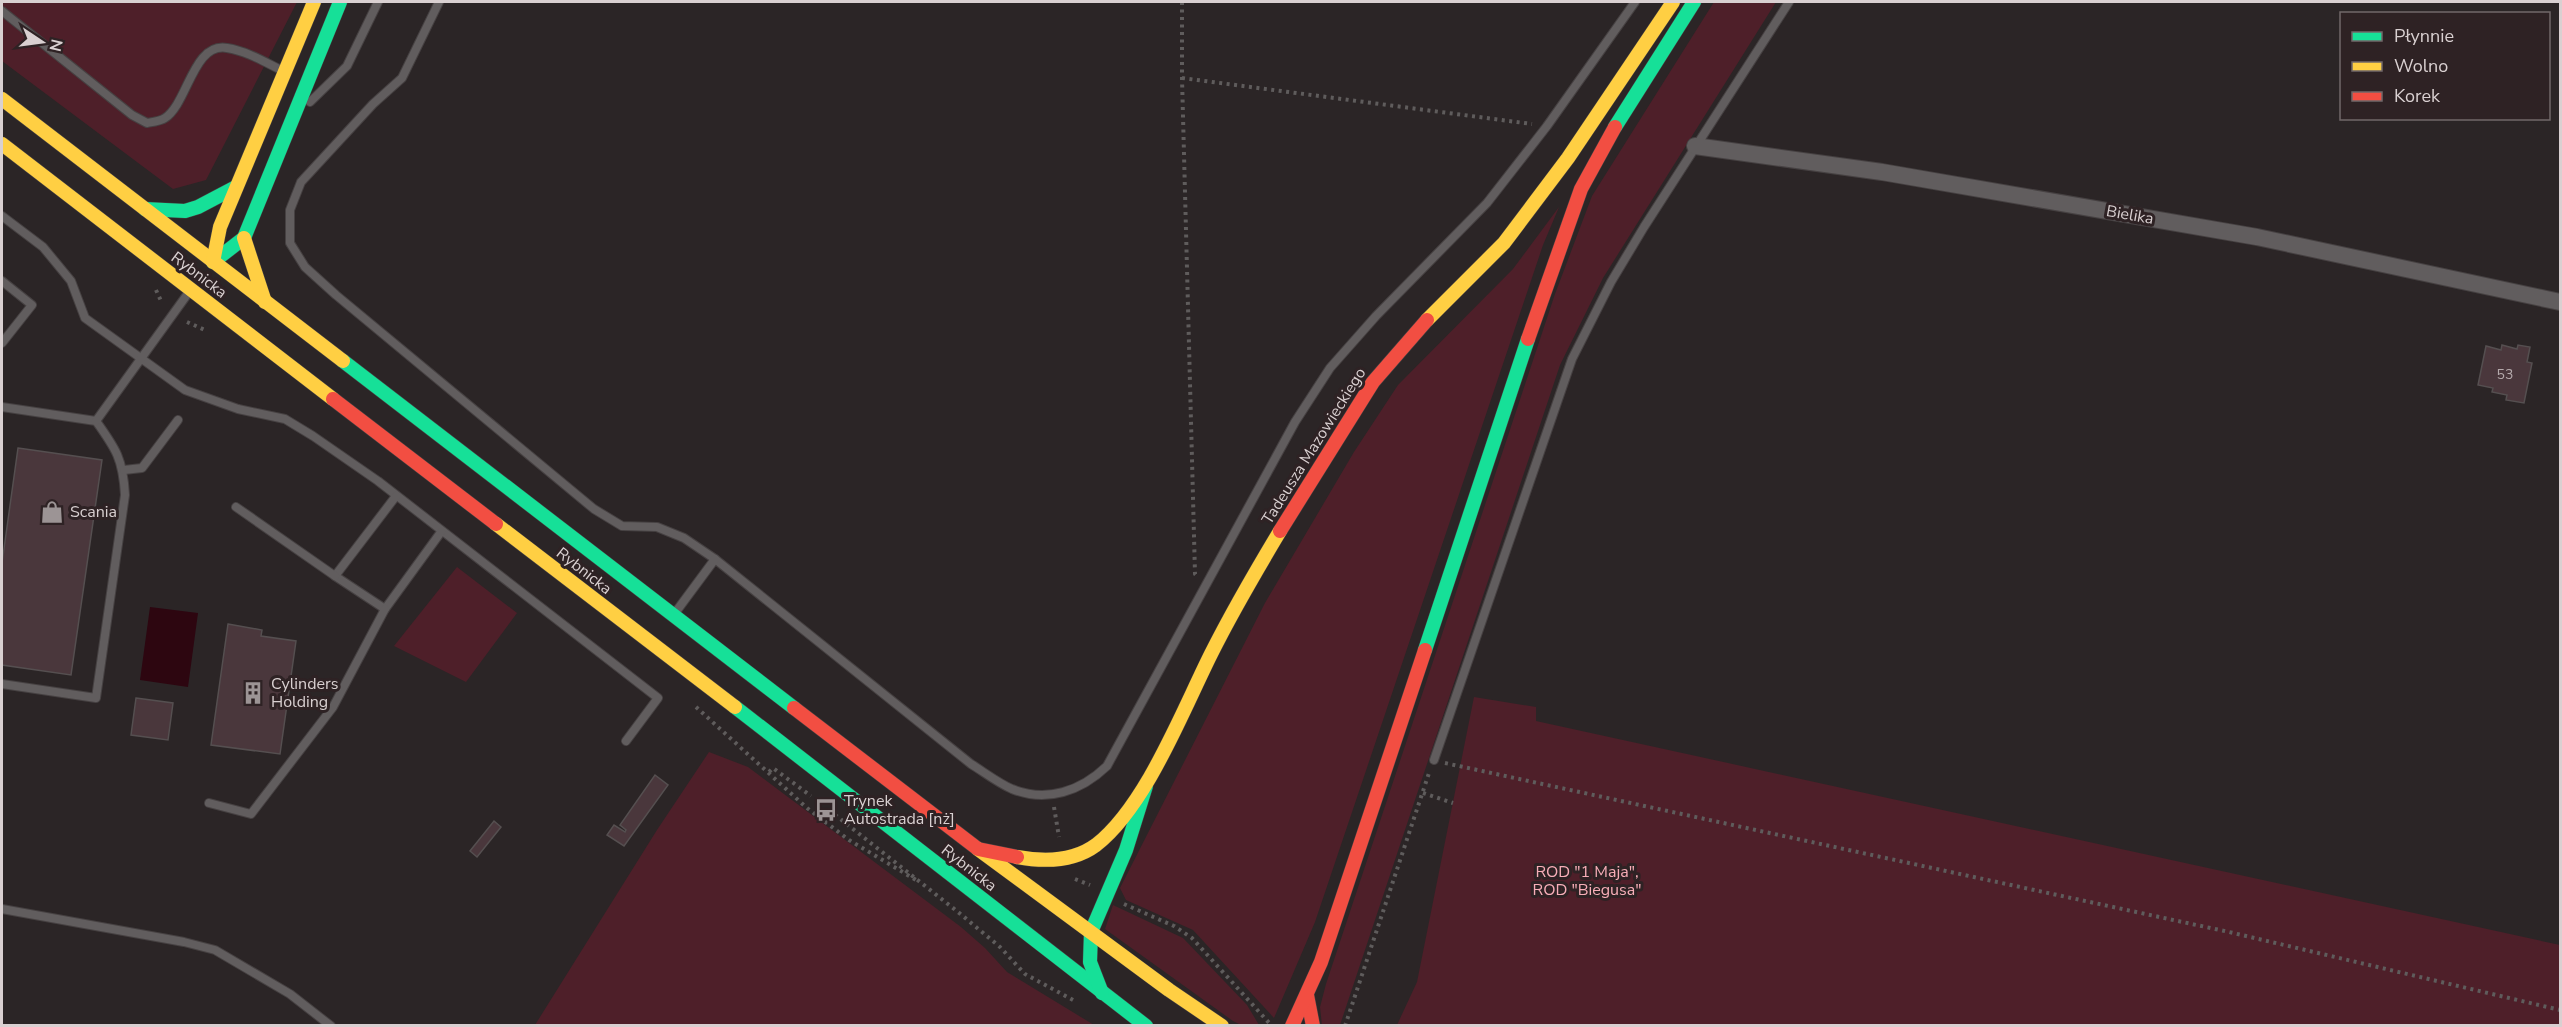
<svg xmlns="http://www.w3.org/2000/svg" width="2562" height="1027" viewBox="0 0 2562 1027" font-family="'Nunito Sans',sans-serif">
	<rect width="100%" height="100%" fill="#2b2526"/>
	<g fill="#4e1f29">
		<path d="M2,2H297L206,180L173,189L2,61Z"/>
		<path d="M1714,2H1776L1603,278L1560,365L1340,1025L1322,1026L1320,1007L1326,984L1555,294L1592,196Z"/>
		<path d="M1559,207L1543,245L1315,922L1274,1018L1193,930L1126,900L1120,888L1265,603L1354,452L1398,385L1513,269Z"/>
		<path d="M457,567L517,613L466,682L394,646Z"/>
		<path d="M1474,697L1536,707V721L2560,945V1025H1397L1417,982Z"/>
		<path d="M709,752L748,767L961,927L985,948L1007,972L1094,1025H535L657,830Z"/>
		<path d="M1113,905L1183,938L1247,1005L1259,1025H1241L1233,1021L1105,929Z"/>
	</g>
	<path fill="#2d0610" d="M150,607L198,613L188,687L140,680Z"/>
	<g fill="#4a373c" stroke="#554f50" stroke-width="1.5">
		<path d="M2502,345L2517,349L2518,345L2530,347L2527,362L2532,363L2524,403L2506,400L2507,395L2492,392L2493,388L2478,385L2486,346L2501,350Z"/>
		<path d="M18,448L102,460L71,675L2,665V563Z"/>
		<path d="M228,624L262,630L261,636L296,641L280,754L211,745Z"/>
		<path d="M136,698L173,703L168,740L131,735Z"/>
		<path d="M655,775L668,785L624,846L607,835L614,825L625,832L626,830L620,825Z"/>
		<path d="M494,821L501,827L477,857L470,851Z"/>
	</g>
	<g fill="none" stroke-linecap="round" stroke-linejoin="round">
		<g stroke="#464142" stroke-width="10">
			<g id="lane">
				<path d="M439,2L402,78L373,104L301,182L290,210V243L305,267L336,295L594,509L622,526L657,527L684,538L715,559L971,764C984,772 998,783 1012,789C1047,803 1081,791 1107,766L1295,422L1330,368L1376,316L1487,203L1547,126L1635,2"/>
				<path d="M2,11L132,115L147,123C153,122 161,121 165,118C188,103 193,42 227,48C246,51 263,61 279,69"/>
				<path d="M310,102L347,66L378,2"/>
				<path d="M2,216L43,247L71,281L85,318L185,390L238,409L285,419L313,436L378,481L658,698L626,741"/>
				<path d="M2,281L32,305L2,343"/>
				<path d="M2,407L96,421C116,449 123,459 125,495L96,698L2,684"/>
				<path d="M96,421L189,292"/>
				<path d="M124,470L142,468L178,420"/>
				<path d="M396,496L335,576L385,609L441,532"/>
				<path d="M236,507L335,576"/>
				<path d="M675,613L715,559"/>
				<path d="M1434,760L1572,359L1611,282L1644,227L1789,2"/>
				<path d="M209,803L251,814L333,707L385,609"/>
				<path d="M2,909L184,942L215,950L290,994L331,1026"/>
			</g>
		</g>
		<g stroke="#464142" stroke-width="18">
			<path id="street" d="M1695,146L1882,172L2257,237L2560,302"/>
		</g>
		<g stroke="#464142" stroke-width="15">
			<g id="fast">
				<path d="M1615,127L1694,2"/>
				<path d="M145,209L185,211L198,207L236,187"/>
				<path d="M213,262L244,238L340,2"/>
				<path d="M343,361L794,708"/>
				<path d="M1425,650L1528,339"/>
				<path d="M735,707L1146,1026"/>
				<path d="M1102,993L1090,962L1091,932L1126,850L1146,786"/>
			</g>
		</g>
		<g stroke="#464142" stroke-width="15">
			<g id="slow">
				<path d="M2,99L343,361"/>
				<path d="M2,144L333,399"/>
				<path d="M244,238L265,302"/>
				<path d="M213,262L220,227L314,2"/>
				<path d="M1427,320L1504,243L1568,158L1673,2"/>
				<path d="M496,524L735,707"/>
				<path d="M978,849L1169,990L1222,1026"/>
				<path d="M1017,857C1044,862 1073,862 1096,845C1146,806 1182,712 1211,654C1232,612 1256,571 1280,531"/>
			</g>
		</g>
		<g stroke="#464142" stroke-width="15">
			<g id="jam">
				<path d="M1528,339L1581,189L1615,127"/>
				<path d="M333,399L496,524"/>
				<path d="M1280,531L1373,382L1427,320"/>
				<path d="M794,708L978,849L1017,857"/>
				<path d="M1307,995L1313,1026"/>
				<path d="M1292,1026L1321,962L1425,650"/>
			</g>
		</g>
		<g stroke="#5f5c5c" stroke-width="4" stroke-dasharray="3 4.5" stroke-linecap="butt">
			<path d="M1182,2V78L1195,574L1197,576"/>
			<path d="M1182,78L1532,124"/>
			<path d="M156,290L162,303"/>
			<path d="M187,322L205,330"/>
			<path d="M696,707L807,808L849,840L916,880"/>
			<path d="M1445,763L2229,932L2560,1010"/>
			<path d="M769,772L773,768L811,796"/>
			<path d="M1423,793L1453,803"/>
			<path d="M1054,807L1059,837"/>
			<path d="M829,810L958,912L1000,947L1025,974L1073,1000"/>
			<path d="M1075,879L1090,885"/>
			<path d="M1124,904L1174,926L1192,938L1271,1025"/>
			<path d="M1345,1026L1430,770"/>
		</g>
		<use href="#lane" stroke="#615d5e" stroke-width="8"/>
		<use href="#street" stroke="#615d5e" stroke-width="16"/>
		<use href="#fast" stroke="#16e098" stroke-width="14"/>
		<use href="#slow" stroke="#ffcf43" stroke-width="14"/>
		<use href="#jam" stroke="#f24e42" stroke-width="14"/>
	</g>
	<defs>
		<g id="shop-bare" transform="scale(1.8)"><path d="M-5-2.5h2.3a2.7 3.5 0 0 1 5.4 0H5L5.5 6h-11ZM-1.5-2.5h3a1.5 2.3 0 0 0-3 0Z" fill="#9c9495" stroke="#2e2224" stroke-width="2.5" paint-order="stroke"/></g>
		<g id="building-bare" transform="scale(1.8)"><path d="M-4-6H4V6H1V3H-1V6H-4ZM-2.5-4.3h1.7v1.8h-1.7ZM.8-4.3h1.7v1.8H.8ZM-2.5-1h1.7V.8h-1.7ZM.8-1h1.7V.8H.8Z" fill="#9c9495" stroke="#2e2224" stroke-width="2.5" paint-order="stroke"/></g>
		<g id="bus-bare" transform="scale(1.8)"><path d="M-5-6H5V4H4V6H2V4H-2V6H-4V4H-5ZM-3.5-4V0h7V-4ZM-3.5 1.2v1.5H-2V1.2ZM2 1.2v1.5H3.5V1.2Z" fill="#9c9495" stroke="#2e2224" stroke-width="2.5" paint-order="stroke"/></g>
	</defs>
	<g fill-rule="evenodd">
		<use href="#shop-bare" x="52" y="512"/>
		<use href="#building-bare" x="253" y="693"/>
		<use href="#bus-bare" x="826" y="810"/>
	</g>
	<g text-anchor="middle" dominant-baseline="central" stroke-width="6" stroke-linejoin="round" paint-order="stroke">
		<g font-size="14" fill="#b5aaac">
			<text x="2505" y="374">53</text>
		</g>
		<g font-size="16" fill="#d9d0d1" stroke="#2e2224">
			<text transform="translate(2130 215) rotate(10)">Bielika</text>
			<text transform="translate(199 275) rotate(37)">Rybnicka</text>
			<text transform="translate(1314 446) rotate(-58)">Tadeusza Mazowieckiego</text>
			<text transform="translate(584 571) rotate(38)">Rybnicka</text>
			<text transform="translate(969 868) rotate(38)">Rybnicka</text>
		</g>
		<g font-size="16" fill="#d9d0d1" stroke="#2e2224" text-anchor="start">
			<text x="70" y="512">Scania</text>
			<text x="271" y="684">Cylinders<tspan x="271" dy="18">Holding</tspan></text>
			<text x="844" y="801">Trynek<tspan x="844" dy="18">Autostrada [nż]</tspan></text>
		</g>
		<g font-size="16" fill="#f8aeb8" stroke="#2e2224">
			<text x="1587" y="872">ROD "1 Maja",<tspan x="1587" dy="18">ROD "Biegusa"</tspan></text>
		</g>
	</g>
	<rect width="2562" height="1027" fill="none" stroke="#d9d0d1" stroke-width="6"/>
	<rect x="2340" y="12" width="210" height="108" fill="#2e2224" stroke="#726869" stroke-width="1.5"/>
	<rect x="2352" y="32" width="30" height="9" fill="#16e098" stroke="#726869" stroke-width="1.5"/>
	<text x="2394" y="42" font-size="18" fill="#d9d0d1">Płynnie</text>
	<rect x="2352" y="62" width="30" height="9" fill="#ffcf43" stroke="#726869" stroke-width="1.5"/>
	<text x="2394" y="72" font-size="18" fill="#d9d0d1">Wolno</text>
	<rect x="2352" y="92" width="30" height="9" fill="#f24e42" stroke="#726869" stroke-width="1.5"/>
	<text x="2394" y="102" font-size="18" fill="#d9d0d1">Korek</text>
	<g transform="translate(42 42) rotate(103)" stroke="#2e2224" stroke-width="4.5" paint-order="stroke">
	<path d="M0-4.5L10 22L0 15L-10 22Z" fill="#d9d0d1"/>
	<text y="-9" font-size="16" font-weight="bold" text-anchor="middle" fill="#d9d0d1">N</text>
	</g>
</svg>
